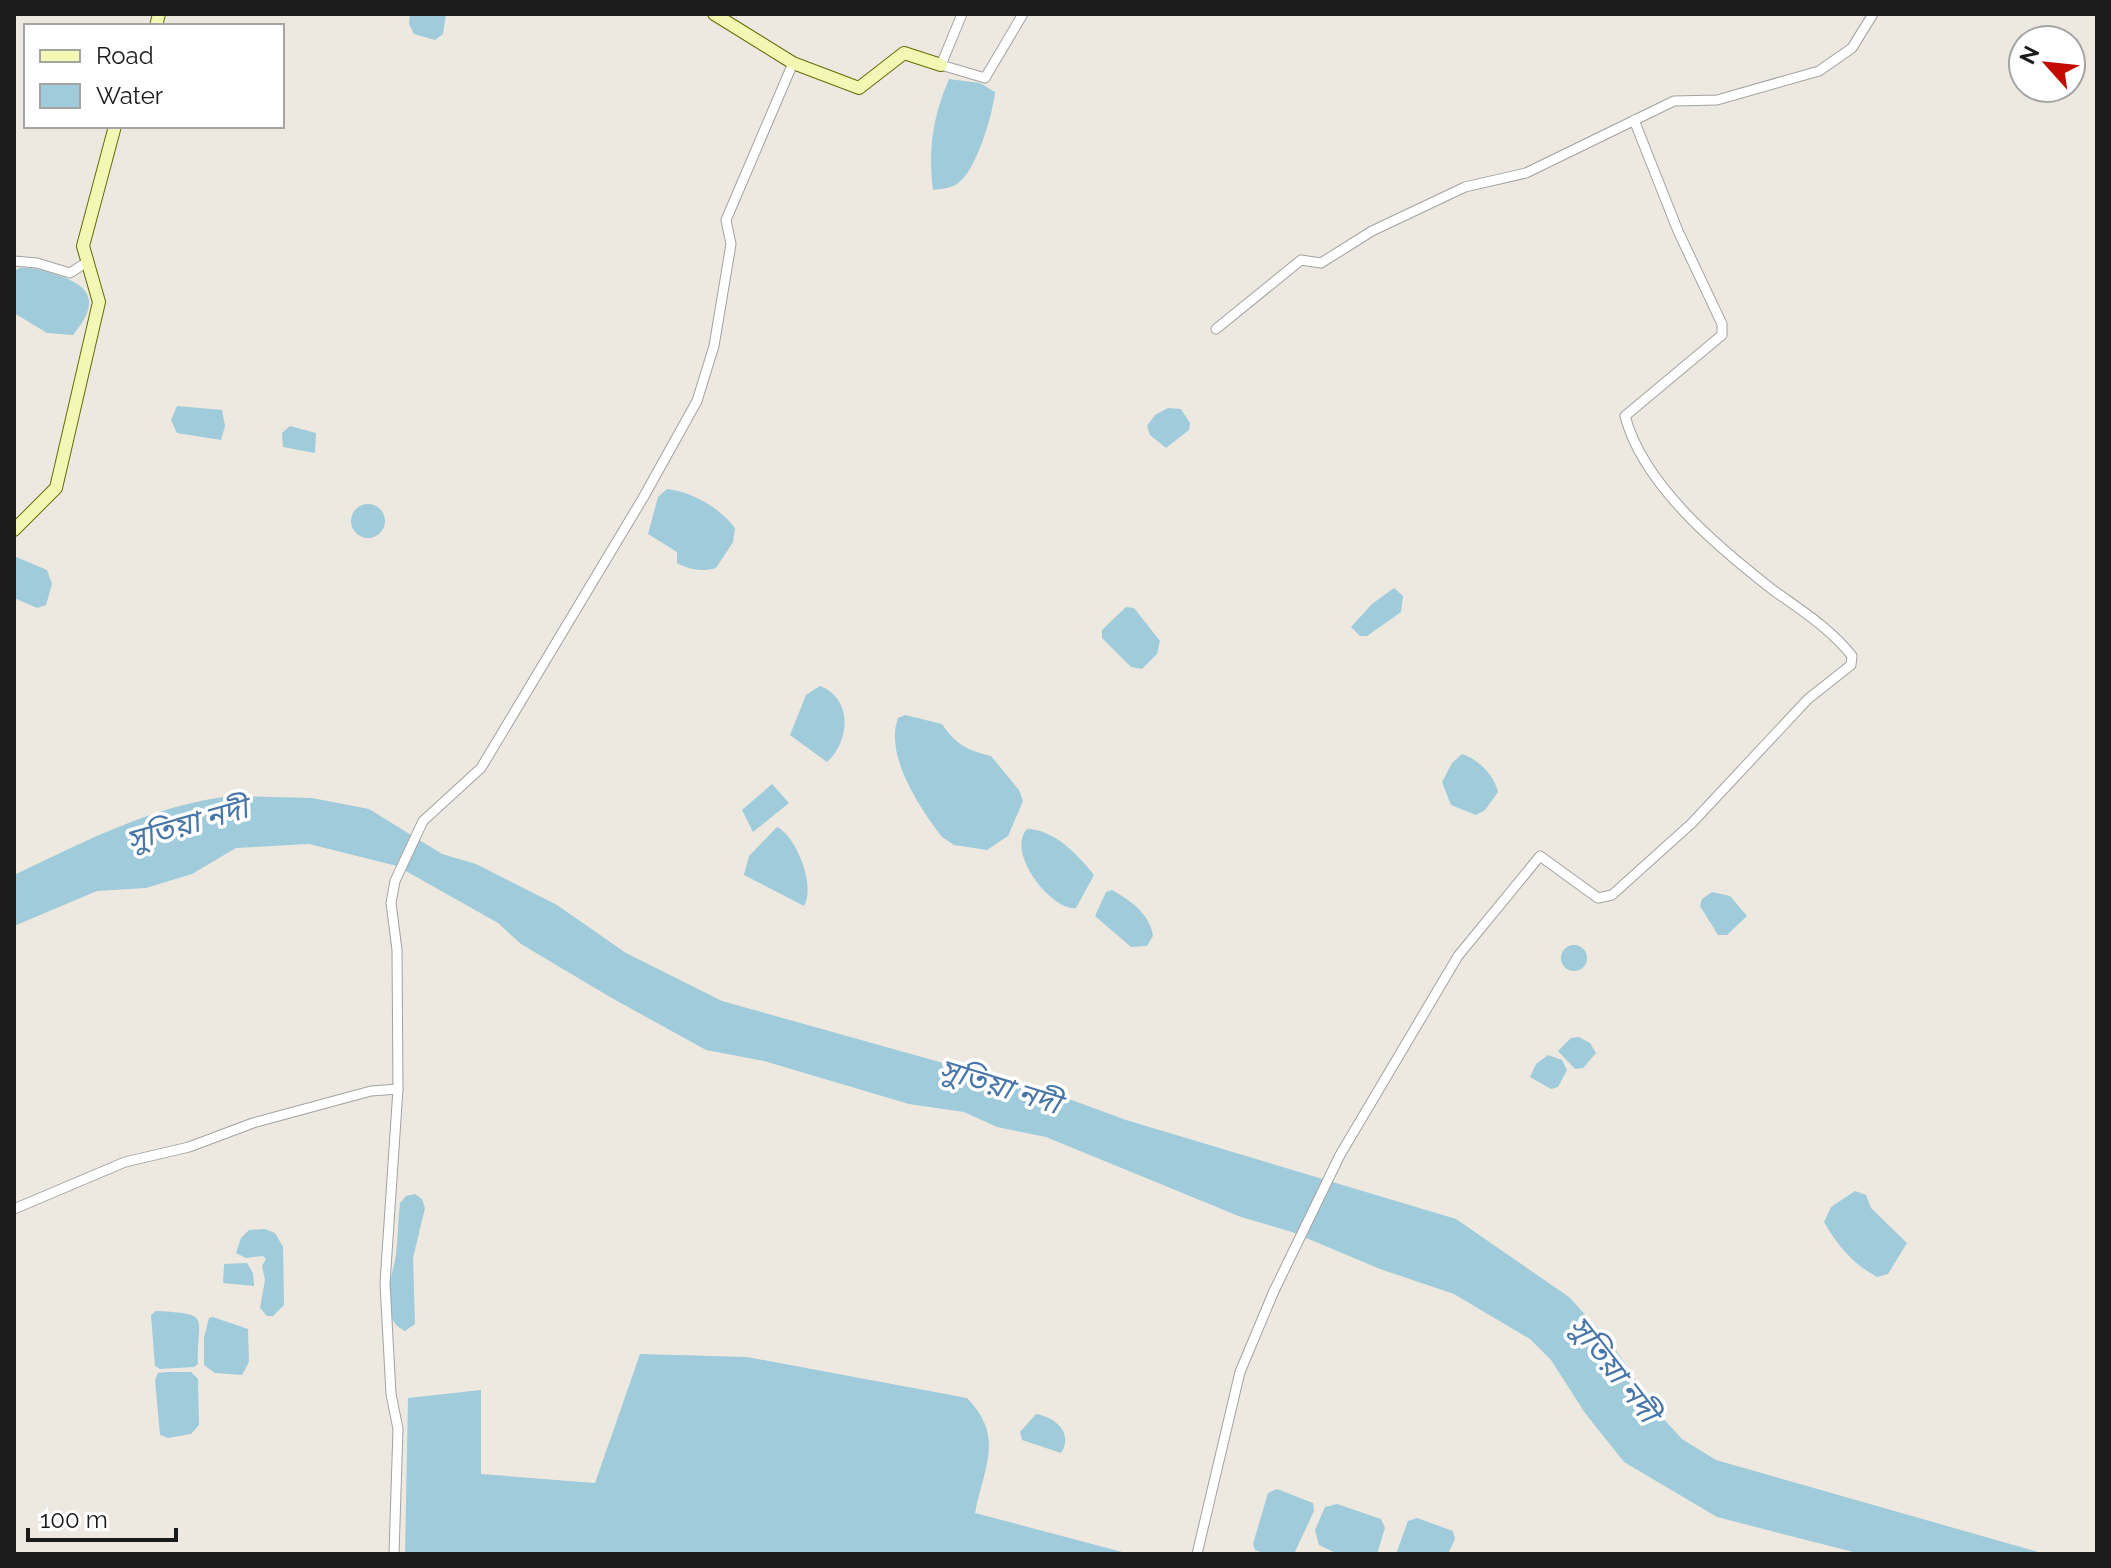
<svg xmlns="http://www.w3.org/2000/svg" width="2111" height="1568" viewBox="0 0 2111 1568" font-family="Raleway,'Noto Sans Bengali',sans-serif">
	<rect width="100%" height="100%" fill="#ede9e0"/>
	<g fill="#a0cbda">
		<path d="M410,14H446L443,34L435,40L414,34L409,24Z"/>
		<path d="M949,79L980,83L995,92C993,114 976,172 957,184C951,188 941,189 933,190C928,149 933,116 949,79Z"/>
		<path d="M19,268C33,267 44,271 57,275C95,287 98,305 73,335L47,333L14,313V272Z"/>
		<path d="M177,406L222,410L225,426L221,440L177,433L171,420Z"/>
		<path d="M1168,408L1181,409L1190,423L1189,430L1166,448L1150,435L1147,426L1155,415Z"/>
		<path d="M290,426L316,433L315,453L283,447L282,433Z"/>
		<path d="M667,489C692,492 719,507 735,528L733,542L716,568C703,572 689,570 677,563V552L648,534L658,497Z"/>
		<circle cx="368" cy="521" r="17"/>
		<path d="M14,556L47,570L52,584L46,605L37,608L14,598Z"/>
		<path d="M1394,588L1403,596L1401,612L1367,636H1360L1351,627L1372,604Z"/>
		<path d="M1126,607L1134,608L1160,641L1157,654L1142,669L1131,667L1102,638V630Z"/>
		<path d="M820,686C852,698 851,740 827,762L790,735L806,695Z"/>
		<path d="M905,715L942,724C956,745 967,750 991,756L1019,790L1023,801L1008,836L987,850L954,845L942,837C920,808 884,755 898,718Z"/>
		<path d="M1462,754C1478,759 1494,775 1498,792L1485,810L1476,815L1451,805L1442,782L1452,763Z"/>
		<path d="M772,784L789,803L753,832L742,810Z"/>
		<path d="M233,796L312,798L369,809L442,854L476,864L557,905L626,953L722,1001L1061,1096L1126,1120L1456,1219L1569,1297L1611,1343L1661,1416L1682,1439L1716,1460L2045,1554H1861L1717,1517L1624,1462L1585,1413L1551,1360L1530,1339L1454,1294L1380,1269L1292,1232L1241,1217L1046,1137L997,1127L964,1112L909,1104L764,1061L706,1050L610,997L521,944L498,923L397,866L309,844L236,848L192,874L146,888L97,891L14,926V875C84,842 155,804 233,796Z"/>
		<path d="M777,827C796,836 816,886 804,906L744,875L749,856Z"/>
		<path d="M1027,829C1054,829 1078,855 1094,875L1076,908C1053,912 1005,853 1027,829Z"/>
		<path d="M1112,890C1131,901 1149,913 1153,936L1147,946L1131,947L1095,916L1106,892Z"/>
		<path d="M1712,892L1730,896L1747,916L1727,935H1718L1700,906L1702,899Z"/>
		<circle cx="1574" cy="958" r="13"/>
		<path d="M1579,1037L1590,1043L1596,1053L1583,1068L1575,1069L1558,1051L1571,1038Z"/>
		<path d="M1548,1055L1562,1060L1567,1070L1558,1087L1551,1089L1530,1077L1536,1064Z"/>
		<path d="M1855,1191L1866,1195L1871,1208L1907,1243L1888,1274L1877,1277C1852,1263 1838,1246 1824,1222L1831,1207Z"/>
		<path d="M415,1194L422,1199L425,1208L413,1258L415,1324L405,1331C377,1319 392,1277 396,1255C398,1238 398,1220 400,1203L406,1196Z"/>
		<path d="M265,1229L275,1233L283,1247L284,1305L273,1316H267L260,1308L265,1280L262,1266L266,1259L263,1256L246,1258L236,1253L241,1238L249,1230Z"/>
		<path d="M247,1263L253,1273L254,1286L223,1283L224,1264Z"/>
		<path d="M156,1311C213,1314 197,1315 198,1364L194,1367L160,1369L155,1366L151,1315Z"/>
		<path d="M213,1317L248,1329L249,1362L242,1375L215,1373L204,1365V1338L209,1318Z"/>
		<path d="M640,1354L747,1357L967,1398C1005,1437 984,1466 975,1513L1130,1554H405L408,1398L481,1390V1474L595,1483Z"/>
		<path d="M166,1372H191L198,1379L199,1425L191,1434L168,1438L160,1435L155,1380L158,1373Z"/>
		<path d="M1036,1414C1055,1417 1074,1433 1061,1453L1022,1440L1020,1432Z"/>
		<path d="M1277,1489L1313,1503L1314,1511L1294,1554H1266L1255,1550L1253,1544L1268,1493Z"/>
		<path d="M1337,1504L1381,1519L1385,1528L1377,1554H1338L1319,1545L1315,1530L1325,1507Z"/>
		<path d="M1417,1518L1453,1531L1455,1539L1448,1554H1396L1408,1521Z"/>
	</g>
	<g fill="none" stroke-linecap="round" stroke-linejoin="round">
		<g stroke="#a2a2a2" stroke-width="11">
			<g id="street">
				<path d="M962,14L941,65L985,78L1023,14"/>
				<path d="M14,261L37,263L70,273L87,262"/>
				<path d="M1216,329L1301,260L1321,263L1372,231L1465,187L1526,173L1674,101L1717,100L1819,71L1852,48L1873,14"/>
				<path d="M14,1209L125,1162L189,1147L253,1123L371,1091L398,1089"/>
				<path d="M394,1554L398,1429L391,1394L385,1283L398,1089L397,950L391,903L395,881L423,821L481,768L643,498L697,401L714,346L731,244L726,220L793,63"/>
				<path d="M1197,1554L1240,1372L1274,1291L1340,1155L1458,956L1540,856L1598,898L1612,895L1692,823L1808,699L1851,665L1852,656C1831,629 1801,610 1773,590C1719,548 1643,485 1625,416L1722,335V324L1678,231L1634,120"/>
			</g>
		</g>
		<g stroke="#606e06" stroke-width="14">
			<g id="secondary">
				<path d="M714,14L793,63L859,88L904,53L941,65"/>
				<path d="M156,26L159,14"/>
				<path d="M14,530L56,488L99,302L83,246L115,126"/>
			</g>
		</g>
		<use href="#street" stroke="#fff" stroke-width="9"/>
		<use href="#secondary" stroke="#f2f8b3" stroke-width="12"/>
	</g>
	<g text-anchor="middle" dominant-baseline="central" stroke-width="7" stroke-linejoin="round" paint-order="stroke">
		<g font-size="30" font-style="italic" fill="#4976a8" stroke="#fff">
			<text transform="translate(187 824) rotate(-16)">সুতিয়া নদী</text>
			<text transform="translate(1000 1086) rotate(17)">সুতিয়া নদী</text>
			<text transform="translate(1614 1369) rotate(52)">সুতিয়া নদী</text>
		</g>
	</g>
	<rect width="2111" height="1568" fill="none" stroke="#1b1b1b" stroke-width="32"/>
	<rect x="24" y="24" width="260" height="104" fill="#ffffff" stroke="#a4a4a4" stroke-width="2"/>
	<rect x="40" y="50" width="40" height="12" fill="#f2f8b3" stroke="#a4a4a4" stroke-width="2"/>
	<text x="96" y="64" font-size="24" fill="#1b1b1b">Road</text>
	<rect x="40" y="84" width="40" height="24" fill="#a0cbda" stroke="#a4a4a4" stroke-width="2"/>
	<text x="96" y="104" font-size="24" fill="#1b1b1b">Water</text>
	<g transform="translate(2047 64) rotate(297)"><circle r="38" fill="#ffffff" stroke="#a4a4a4" stroke-width="2"/>
	<path d="M0-6L14 30L0 20L-14 30Z" fill="#c40802"/>
	<text y="-12" font-size="22" font-weight="bold" text-anchor="middle" fill="#1b1b1b">N</text>
	</g>
	<path d="M28 1528v12h148v-12" fill="none" stroke="#1b1b1b" stroke-width="4"/>
	<text x="40" y="1528" font-size="24" fill="#1b1b1b" stroke="#ffffff" stroke-width="6" paint-order="stroke">100 m</text>
</svg>
